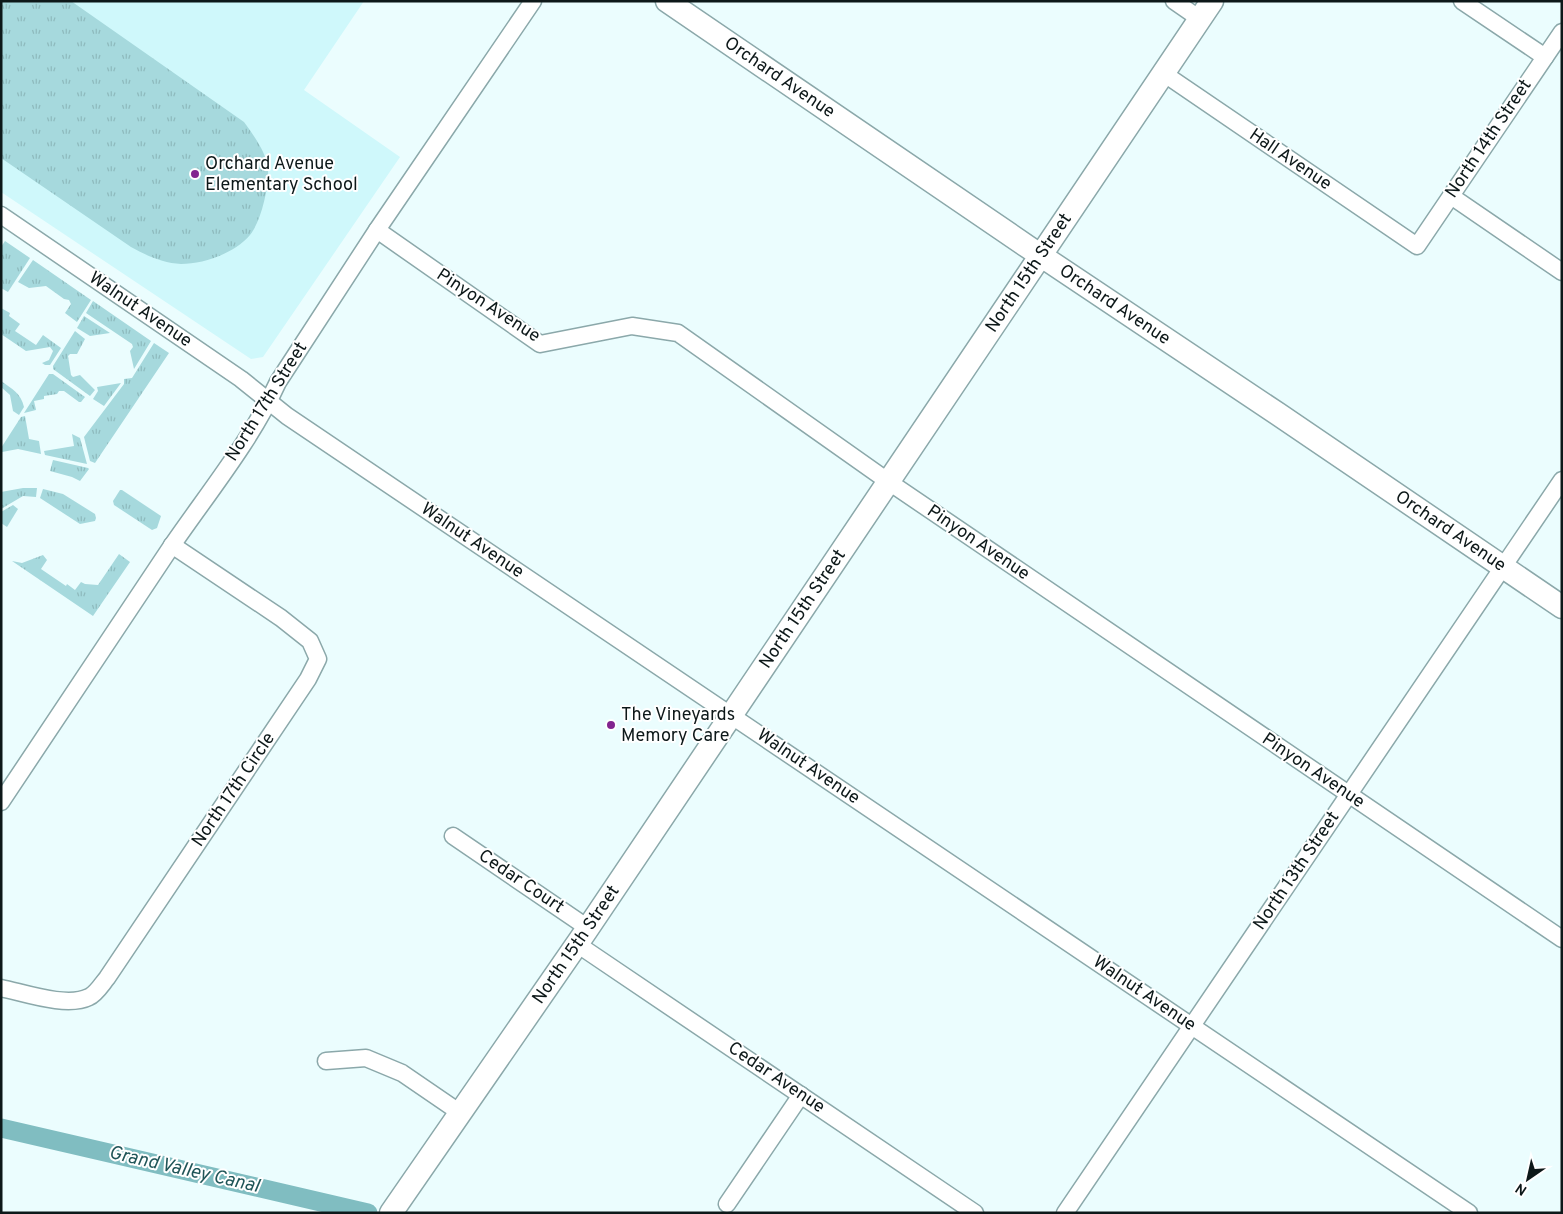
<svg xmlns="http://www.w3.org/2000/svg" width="1563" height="1214" viewBox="0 0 1563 1214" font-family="Overpass,sans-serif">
	<defs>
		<pattern id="grass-tufts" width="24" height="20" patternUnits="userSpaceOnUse" patternTransform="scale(1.25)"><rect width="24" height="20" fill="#a6d9dd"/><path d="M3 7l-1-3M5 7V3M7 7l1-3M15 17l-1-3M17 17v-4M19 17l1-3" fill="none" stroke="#8ebabd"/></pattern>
	</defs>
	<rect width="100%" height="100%" fill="#ebfdfe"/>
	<path fill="#cff8fb" d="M1,1H364L304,90L400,157L263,357L251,359L1,192Z"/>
	<g fill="url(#grass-tufts)">
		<path d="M1,1H71L244,122C254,136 267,153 268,170C269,187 261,222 250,235C235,253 204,264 181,264C163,263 147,256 131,247L1,158Z"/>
		<path d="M5,241L30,258L8,292L1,288V247Z"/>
		<path d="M33,260L91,300L77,322L65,313L71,304L69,300L64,299L46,286L29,288L18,282Z"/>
		<path d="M93,301L151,341L134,369L130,351L133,347L132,344L86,313Z"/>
		<path d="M1,308L10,313L9,316L20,324L15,331L36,345L43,335L61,348L50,365H45L42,363L49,360L53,351L50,347L26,351L1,334Z"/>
		<path d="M84,316L110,333L90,336L77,328Z"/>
		<path d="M75,331L85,339L77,354H70L68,356L71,375L73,377L80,375L95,390L90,396L53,369V366Z"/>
		<path d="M154,343L169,353L95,463L90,461L84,437L124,384V379L132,378Z"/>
		<path d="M49,374H53L85,397L81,402H79L64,391H59L57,394L44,396V399L34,401L36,410L24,413Z"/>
		<path d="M1,381C12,389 21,393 24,407L19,415L13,411L10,395L1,387Z"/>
		<path d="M121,383L104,406L93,399L98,391L97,387Z"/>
		<path d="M25,416L29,439L39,441L41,454L18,449L2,452L1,448L21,417Z"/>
		<path d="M72,434L80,438L87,464L45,455L44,451L74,446Z"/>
		<path d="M53,460L88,468L89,469L80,481L72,477L50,471Z"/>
		<path d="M23,488H37L36,497L23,496L1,509V492Z"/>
		<path d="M43,489L63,494L95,514L96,518L95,521L80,524L40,498Z"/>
		<path d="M120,490H122L161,516L157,528L152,530L114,505L113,501Z"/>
		<path d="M13,505L18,509L7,527L1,523V512Z"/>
		<path d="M119,554L130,562L93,616L12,561L22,563L43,555L47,560L41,569L66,586L67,584L75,590L81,582L85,584L98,585Z"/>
	</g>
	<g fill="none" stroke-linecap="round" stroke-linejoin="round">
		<path stroke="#80bdc1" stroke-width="19" d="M1,1128L368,1213"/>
		<g stroke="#8ba8aa" stroke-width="19">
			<g id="street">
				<path d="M1174,1L1200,19"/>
				<path d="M1462,1L1545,57"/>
				<path d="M1163,73L1417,246L1562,32"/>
				<path d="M1451,196L1562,272"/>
				<path d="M1,215L241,379L287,416L1469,1213"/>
				<path d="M377,230L540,344L632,326L678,333L889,482L1562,939"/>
				<path d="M1,802C58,717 114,632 171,547C208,493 251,441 278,382L377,230L533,1"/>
				<path d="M453,836L588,928"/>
				<path d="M577,944L975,1213"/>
				<path d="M1,988C25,993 67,1008 89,997C96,994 102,984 107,978L308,679L318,659L310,641L281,618L172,545"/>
				<path d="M326,1061L366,1058L402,1073L459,1112"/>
				<path d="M727,1204L801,1095"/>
				<path d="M1065,1213L1562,480"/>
			</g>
		</g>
		<g stroke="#8ba8aa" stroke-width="25">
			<g id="secondary">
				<path id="s1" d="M667,1L1028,247L1278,414L1562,607"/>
				<path id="s2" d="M391,1213L586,931L1212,1"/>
			</g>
		</g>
		<use href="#street" stroke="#fff" stroke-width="16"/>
		<use href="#secondary" stroke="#fff" stroke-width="22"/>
	</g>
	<g fill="#82248f" stroke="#fff" stroke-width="2">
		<circle cx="195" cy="174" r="5"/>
		<circle cx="611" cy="725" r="5"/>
	</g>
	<g text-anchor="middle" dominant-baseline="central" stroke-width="4" stroke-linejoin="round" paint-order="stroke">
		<g font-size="18" fill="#0d1819" stroke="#fff">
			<text stroke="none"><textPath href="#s1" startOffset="136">Orchard Avenue</textPath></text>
			<text transform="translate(1489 139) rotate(-56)">North 14th Street</text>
			<text transform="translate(1290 160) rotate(34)">Hall Avenue</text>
			<text stroke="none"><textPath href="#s2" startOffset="1136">North 15th Street</textPath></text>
			<text stroke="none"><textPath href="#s1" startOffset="541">Orchard Avenue</textPath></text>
			<text transform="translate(488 306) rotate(33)">Pinyon Avenue</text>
			<text transform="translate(140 310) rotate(34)">Walnut Avenue</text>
			<text transform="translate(267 402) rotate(-58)">North 17th Street</text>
			<text stroke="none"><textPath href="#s1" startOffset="946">Orchard Avenue</textPath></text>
			<text transform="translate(472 541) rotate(34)">Walnut Avenue</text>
			<text transform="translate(978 543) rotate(34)">Pinyon Avenue</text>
			<text stroke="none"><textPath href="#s2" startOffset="731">North 15th Street</textPath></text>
			<text transform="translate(808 767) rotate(34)">Walnut Avenue</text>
			<text transform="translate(1313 771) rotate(34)">Pinyon Avenue</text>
			<text transform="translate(234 790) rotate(-56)">North 17th Circle</text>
			<text transform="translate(1297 871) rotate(-56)">North 13th Street</text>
			<text transform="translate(521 882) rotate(34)">Cedar Court</text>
			<text stroke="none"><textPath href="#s2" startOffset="326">North 15th Street</textPath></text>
			<text transform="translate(1144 994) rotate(34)">Walnut Avenue</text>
			<text transform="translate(776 1078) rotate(34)">Cedar Avenue</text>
		</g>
		<g font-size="18" fill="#0d1819" stroke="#fff" text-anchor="start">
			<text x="205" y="164">Orchard Avenue<tspan x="205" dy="21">Elementary School</tspan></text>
			<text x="621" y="715">The Vineyards<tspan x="621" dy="21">Memory Care</tspan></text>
		</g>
		<g font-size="19" font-style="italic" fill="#205558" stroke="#fff">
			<text transform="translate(184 1170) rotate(13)">Grand Valley Canal</text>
		</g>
	</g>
	<rect width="1563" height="1214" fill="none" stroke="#0d1819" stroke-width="5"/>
	<g transform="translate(1528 1179) rotate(214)" stroke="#ffffff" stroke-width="4" paint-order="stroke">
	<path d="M0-4L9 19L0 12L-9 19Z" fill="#0d1819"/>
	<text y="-8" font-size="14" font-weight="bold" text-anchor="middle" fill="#0d1819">N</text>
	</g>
</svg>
